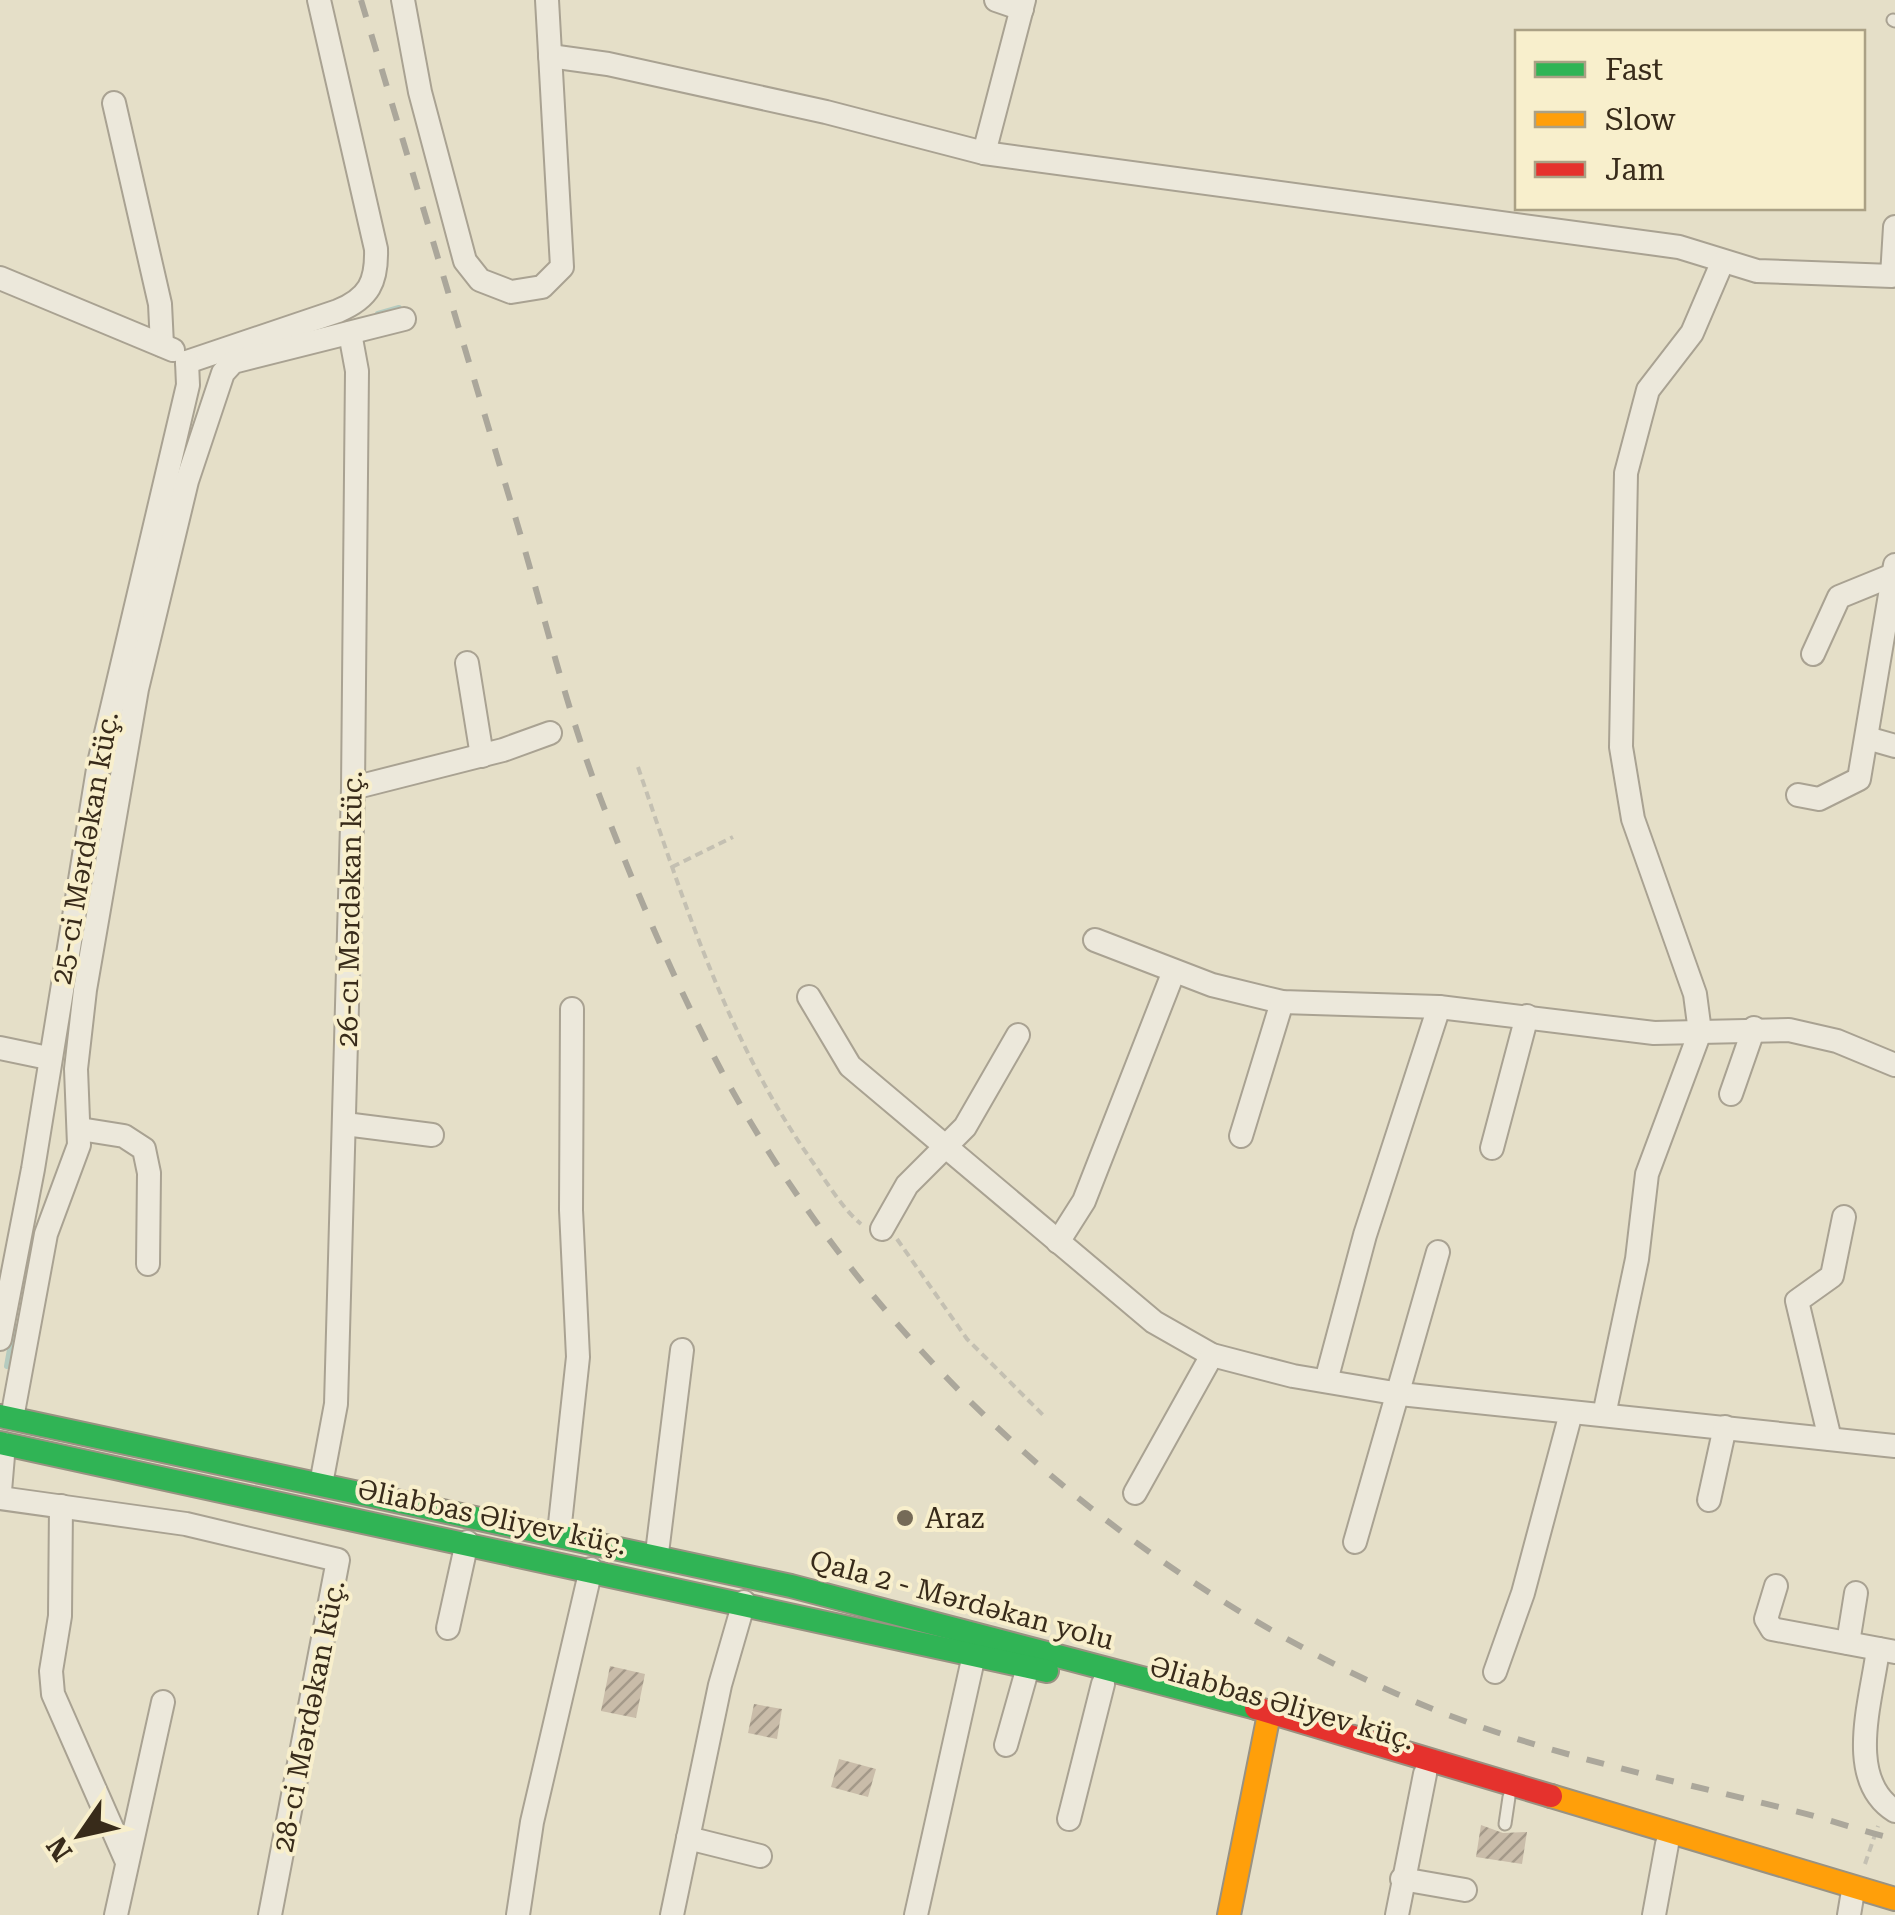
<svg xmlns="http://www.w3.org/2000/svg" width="1895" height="1915" viewBox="0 0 1895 1915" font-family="'Roboto Serif',serif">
	<defs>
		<pattern id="building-hatch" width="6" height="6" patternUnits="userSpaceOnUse" patternTransform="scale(2.5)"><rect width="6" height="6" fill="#c9bca9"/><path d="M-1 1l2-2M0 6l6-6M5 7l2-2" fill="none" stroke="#a49989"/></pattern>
	</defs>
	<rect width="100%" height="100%" fill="#e5dfc8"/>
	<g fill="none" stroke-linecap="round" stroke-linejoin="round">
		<g stroke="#b5cbbf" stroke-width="6">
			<path d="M378,314L399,308"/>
			<path d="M69,1015L74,988"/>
			<path d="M7,1366L14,1327"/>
		</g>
	</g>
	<g fill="url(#building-hatch)">
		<path d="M610,1666L645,1674L636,1718L601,1711Z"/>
		<path d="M754,1704L782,1709L777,1739L748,1733Z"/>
		<path d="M839,1759L876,1769L868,1797L831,1787Z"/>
		<path d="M1481,1825L1503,1833L1527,1832L1522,1864L1476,1857Z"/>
	</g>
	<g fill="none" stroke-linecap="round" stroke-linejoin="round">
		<g stroke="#a9a292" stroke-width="15">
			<g id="lane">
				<path d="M1893,20L1895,21"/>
				<path d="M1505,1824L1509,1797"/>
			</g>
		</g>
		<g stroke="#a9a292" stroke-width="26">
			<g id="street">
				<path d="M403,0L420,92L465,261L480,280L511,292L542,287L562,267L547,0"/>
				<path d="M996,0L1022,9"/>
				<path d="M550,56L608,64L826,112L984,153L1679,247L1757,271L1892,276L1895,227"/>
				<path d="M114,103L160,304L162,345"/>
				<path d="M984,153L1024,0"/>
				<path d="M0,278L173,350"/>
				<path d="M187,362L338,311C369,298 377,282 376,249L319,0"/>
				<path d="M1813,654L1839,597L1893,575"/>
				<path d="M467,663L482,756"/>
				<path d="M1867,738L1895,746"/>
				<path d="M353,788L503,750L550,733"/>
				<path d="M1798,795L1819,799L1859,779L1895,565"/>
				<path d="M1095,940L1212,985L1282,1002L1439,1007L1654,1033L1789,1030L1837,1041L1895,1065"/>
				<path d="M809,997L850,1066L1154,1322L1212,1355L1293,1376L1400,1394L1895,1446"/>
				<path d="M0,1048L48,1058"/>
				<path d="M1731,1094L1754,1028"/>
				<path d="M345,1124L432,1135"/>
				<path d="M80,1129L124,1136L144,1149L149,1173L148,1264"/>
				<path d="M1241,1136L1282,1002"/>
				<path d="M1492,1148L1527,1016"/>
				<path d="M882,1229L907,1185L965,1127L1018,1035"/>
				<path d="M1058,1242L1084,1201L1174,971"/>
				<path d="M0,1339L33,1169L99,763L188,385L187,362"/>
				<path d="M1326,1381L1365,1235L1439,1007"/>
				<path d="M1604,1415L1637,1259L1647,1174L1700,1032L1695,994L1633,819L1621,747L1626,473L1648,390L1692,333L1722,263"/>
				<path d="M12,1418L46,1234L79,1145L76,1069L85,990L137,689L187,481L223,373L233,362L404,319"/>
				<path d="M1830,1439L1797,1301L1832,1276L1844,1217"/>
				<path d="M321,1484L336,1404L353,788L357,371L350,333"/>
				<path d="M0,1491L4,1444"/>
				<path d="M1135,1493L1212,1355"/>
				<path d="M0,1498L186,1524L338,1560L270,1915"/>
				<path d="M1709,1500L1725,1427"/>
				<path d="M61,1506L60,1616L51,1671L53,1694L127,1862"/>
				<path d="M559,1533L578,1357L571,1210L572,1009"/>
				<path d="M1355,1542L1438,1252"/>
				<path d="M657,1553L682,1350"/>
				<path d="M1776,1586L1766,1619L1772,1629L1895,1652"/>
				<path d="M448,1628L467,1542"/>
				<path d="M1848,1643L1856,1593"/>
				<path d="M1878,1649C1872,1699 1844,1779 1895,1811"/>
				<path d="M1495,1672L1523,1593L1571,1413"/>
				<path d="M1006,1745L1028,1667"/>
				<path d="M1069,1819L1103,1684"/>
				<path d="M688,1838L760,1856"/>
				<path d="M1402,1879L1465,1890"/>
				<path d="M116,1915L163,1702"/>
				<path d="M518,1915L532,1822L591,1569"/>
				<path d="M672,1915L720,1685L744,1602"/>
				<path d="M916,1915L974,1655"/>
				<path d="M1397,1915L1425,1774"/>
				<path d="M1654,1915L1667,1844"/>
				<path d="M1849,1915L1852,1897"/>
			</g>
		</g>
		<g stroke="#999282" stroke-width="26">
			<g id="fast">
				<path d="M0,1416L791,1586L1256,1708"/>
				<path d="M0,1443L1047,1671"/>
			</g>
		</g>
		<g stroke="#999282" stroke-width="26">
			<g id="slow">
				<path d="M1551,1796L1895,1899"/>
				<path d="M1229,1915L1269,1714"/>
			</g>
		</g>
		<g stroke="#999282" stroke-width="26">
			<path id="jam" d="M1256,1708L1551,1796"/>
		</g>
		<g stroke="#c4c0b2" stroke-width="4" stroke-dasharray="8 5" stroke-linecap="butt">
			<path d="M638,767C685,905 728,1043 814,1164C828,1184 842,1208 861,1224"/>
			<path d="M672,867L733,837"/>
			<path d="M897,1239L967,1339L1043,1415"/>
			<path d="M1865,1864L1878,1826"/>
		</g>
		<use href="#lane" stroke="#ece8db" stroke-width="11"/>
		<use href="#street" stroke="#ece8db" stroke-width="22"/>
		<use href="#fast" stroke="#30b455" stroke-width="22"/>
		<use href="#slow" stroke="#ff9f0a" stroke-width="22"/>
		<use href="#jam" stroke="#e5322d" stroke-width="22"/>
		<path stroke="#aba79b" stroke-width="6" stroke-dasharray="18 18" stroke-linecap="butt" d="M361,0C413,174 465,349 517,523C544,614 566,708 600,797C635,889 675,983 721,1070C868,1344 1113,1567 1397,1694C1529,1752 1656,1776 1795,1811C1828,1819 1861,1831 1895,1839"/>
	</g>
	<circle fill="#756a57" stroke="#f8efcc" stroke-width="4" cx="905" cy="1518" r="10"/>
	<g text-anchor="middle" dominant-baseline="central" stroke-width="8" stroke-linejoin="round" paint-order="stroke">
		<g font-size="28" fill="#382b1a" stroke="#f8efcc">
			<text transform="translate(85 848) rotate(-80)">25-ci Mərdəkan küç.</text>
			<text transform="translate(350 909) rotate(-89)">26-cı Mərdəkan küç.</text>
			<text transform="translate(492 1517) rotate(12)">Əliabbas Əliyev küç.</text>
			<text transform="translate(962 1600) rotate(15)">Qala 2 - Mərdəkan yolu</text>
			<text transform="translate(1282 1703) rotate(16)">Əliabbas Əliyev küç.</text>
			<text transform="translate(309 1716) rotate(-79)">28-ci Mərdəkan küç.</text>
		</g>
		<g font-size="28" fill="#382b1a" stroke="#f8efcc" text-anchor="start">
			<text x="925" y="1518">Araz</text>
		</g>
	</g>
	<rect x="1515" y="30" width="350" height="180" fill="#f8efcc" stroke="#aba185" stroke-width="2.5"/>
	<rect x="1535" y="62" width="50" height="15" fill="#30b455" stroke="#aba185" stroke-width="2.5"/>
	<text x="1605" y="80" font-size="30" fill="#382b1a">Fast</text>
	<rect x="1535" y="112" width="50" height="15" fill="#ff9f0a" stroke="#aba185" stroke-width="2.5"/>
	<text x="1605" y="130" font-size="30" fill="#382b1a">Slow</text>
	<rect x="1535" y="162" width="50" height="15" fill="#e5322d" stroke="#aba185" stroke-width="2.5"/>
	<text x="1605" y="180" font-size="30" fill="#382b1a">Jam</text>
	<g transform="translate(80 1835) rotate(236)" stroke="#f8efcc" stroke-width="8" paint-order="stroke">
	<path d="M0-8L18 38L0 25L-18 38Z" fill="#382b1a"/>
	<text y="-15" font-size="28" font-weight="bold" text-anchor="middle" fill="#382b1a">N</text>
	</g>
</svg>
